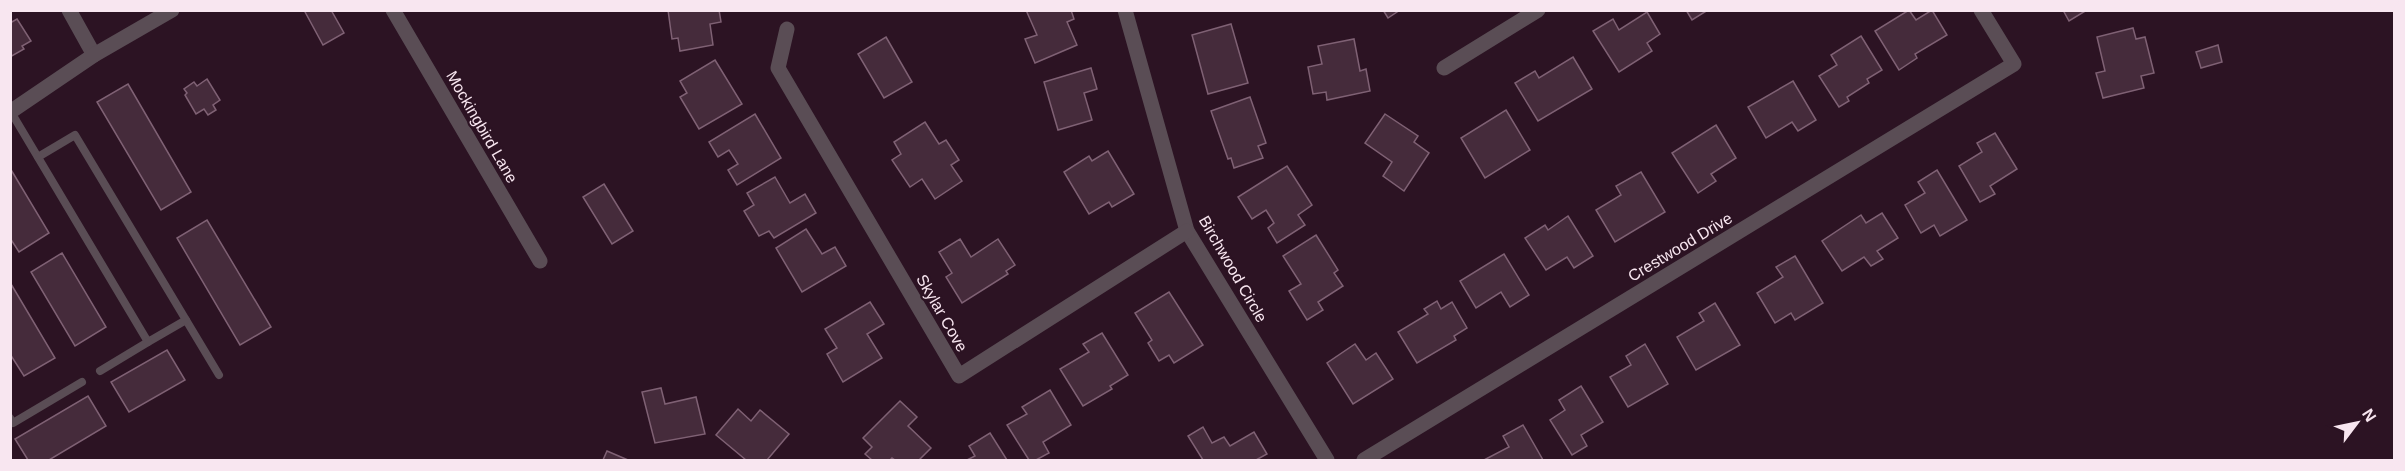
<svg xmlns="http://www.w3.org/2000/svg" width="2405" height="471" viewBox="0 0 2405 471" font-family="Helvetica,sans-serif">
	<rect width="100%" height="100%" fill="#2c1323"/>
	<g fill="#452b3b" stroke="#7f6174" stroke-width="1.5">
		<path d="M304,10H331L344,33L323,45Z"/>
		<path d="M668,10H719L721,22L710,24L713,45L680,51L678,38L672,39Z"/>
		<path d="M1026,10H1071L1074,19L1067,22L1077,45L1035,63L1025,39L1037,35Z"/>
		<path d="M1383,10H1400L1388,18Z"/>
		<path d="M1686,10H1708L1692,20Z"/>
		<path d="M1909,10L1916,20L1932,10L1947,35L1915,54L1917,58L1899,70L1875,31Z"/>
		<path d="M2063,10H2087L2069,21Z"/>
		<path d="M1647,12L1660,34L1647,43L1652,51L1619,72L1593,31L1613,19L1619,30Z"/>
		<path d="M17,19L31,41L22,46L24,49L10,57V23Z"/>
		<path d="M1231,24L1248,83L1208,94L1192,35Z"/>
		<path d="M2133,28L2136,39L2145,37L2154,73L2141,76L2144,88L2103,98L2096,73L2105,71L2097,37Z"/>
		<path d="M1861,36L1882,70L1867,79L1869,83L1847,97L1849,101L1839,107L1819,76L1837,65L1831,55Z"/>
		<path d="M886,37L912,82L884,98L858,54Z"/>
		<path d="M1354,39L1360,71L1366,69L1370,91L1327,100L1326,92L1313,94L1308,67L1322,64L1318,46Z"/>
		<path d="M2218,45L2222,62L2201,68L2196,52Z"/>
		<path d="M1573,57L1592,89L1538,121L1515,83L1535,71L1539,78Z"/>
		<path d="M715,60L742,104L699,129L680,97L687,93L680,81Z"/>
		<path d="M1091,68L1097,89L1084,93L1092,120L1058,130L1044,82Z"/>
		<path d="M207,79L220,100L213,105L216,110L208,115L204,109L196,114L185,95L187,93L184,89L194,82L197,86Z"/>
		<path d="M1793,81L1816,120L1798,131L1792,122L1766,138L1748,107Z"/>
		<path d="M128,84L191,192L161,210L97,102Z"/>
		<path d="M1250,97L1266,143L1258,146L1263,158L1234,168L1231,158L1228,159L1211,111Z"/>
		<path d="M1506,110L1530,150L1485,178L1461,138Z"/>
		<path d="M755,114L781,158L737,185L728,170L738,164L729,150L718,157L709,142Z"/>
		<path d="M1385,114L1418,136L1414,142L1429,153L1404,191L1383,176L1392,162L1365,143Z"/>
		<path d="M925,122L939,144L946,140L959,160L951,165L962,181L935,199L922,179L910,187L892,160L901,154L894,142Z"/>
		<path d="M1716,125L1736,158L1711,174L1716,181L1698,193L1672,153Z"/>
		<path d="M1995,133L2017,169L1990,186L1995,194L1980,202L1959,166L1982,152L1977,143Z"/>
		<path d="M1108,151L1134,194L1112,207L1109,202L1089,214L1064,172L1089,156L1092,161Z"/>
		<path d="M1287,166L1312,205L1298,215L1305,225L1277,243L1268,228L1274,223L1266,210L1252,219L1238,197Z"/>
		<path d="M10,168L49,233L19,252L10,238Z"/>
		<path d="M1937,170L1967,220L1940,236L1934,225L1921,233L1905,205L1925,193L1918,182Z"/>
		<path d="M1641,172L1665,212L1615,242L1596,210L1621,195L1616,186Z"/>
		<path d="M775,177L790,203L805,194L816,213L774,238L769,231L759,236L744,211L754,205L747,193Z"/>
		<path d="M604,184L633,231L612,244L583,197Z"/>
		<path d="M1882,213L1898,238L1877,251L1883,259L1871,266L1864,257L1842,271L1822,241L1861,215L1866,223Z"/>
		<path d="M1568,216L1593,256L1574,268L1567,257L1546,270L1525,238L1545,225L1548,230Z"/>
		<path d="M207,220L271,327L240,345L177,238Z"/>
		<path d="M806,229L822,254L835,247L846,266L802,292L776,248Z"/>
		<path d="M1316,235L1338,270L1334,273L1343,286L1318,302L1323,310L1307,320L1289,291L1301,284L1283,256Z"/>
		<path d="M960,239L971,257L998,239L1015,265L1006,271L1008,274L962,303L946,277L952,273L939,252Z"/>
		<path d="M62,253L106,327L75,346L31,272Z"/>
		<path d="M1504,254L1529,295L1510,307L1501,292L1476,308L1460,281Z"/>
		<path d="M1795,256L1823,303L1795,320L1791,313L1775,323L1757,293L1783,277L1776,267Z"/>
		<path d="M11,284L55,358L24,376L10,354Z"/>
		<path d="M1169,292L1203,345L1174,363L1169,355L1159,361L1148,343L1152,340L1135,313Z"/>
		<path d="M1437,301L1441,309L1452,302L1467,328L1454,336L1456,340L1417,363L1398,332L1428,314L1424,309Z"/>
		<path d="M870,302L884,324L867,334L882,358L843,382L827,354L837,348L825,329Z"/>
		<path d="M1715,303L1740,345L1696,370L1677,337L1704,321L1699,313Z"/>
		<path d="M1102,333L1128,375L1110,386L1112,389L1083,406L1060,369L1089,352L1083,344Z"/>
		<path d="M1355,344L1366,360L1376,353L1393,379L1353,404L1327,363Z"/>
		<path d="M1645,344L1668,384L1628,407L1610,377L1631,365L1626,356Z"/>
		<path d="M167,350L185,380L129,412L111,382Z"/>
		<path d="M1581,386L1603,422L1581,435L1587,446L1572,455L1550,420L1565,410L1559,400Z"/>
		<path d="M661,388L665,404L696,397L705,434L655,443L642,392Z"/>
		<path d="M1050,390L1071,425L1043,442L1049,453L1036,460H1029L1007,425L1027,414L1022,407Z"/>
		<path d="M88,396L106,426L49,460H28L15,439Z"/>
		<path d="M900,401L917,417L908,426L931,448L919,460H895L892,458L890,460H872L865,454L872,447L863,438Z"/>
		<path d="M738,409L751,421L760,410L789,434L767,460H746L716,435Z"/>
		<path d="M1523,425L1543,460H1484L1509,447L1503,436Z"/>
		<path d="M1203,427L1212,443L1224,437L1230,446L1254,432L1267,454L1256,460H1203L1188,436Z"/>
		<path d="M990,433L1007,460H967L975,456L969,446Z"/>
		<path d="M607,451L628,460H603Z"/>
	</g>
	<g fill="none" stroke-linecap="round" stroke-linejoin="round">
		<g stroke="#5a4d55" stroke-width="8">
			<path d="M11,112L148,342L186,320L219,375"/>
			<path d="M38,157L75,135L186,320"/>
			<path d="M100,371L148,342"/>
			<path d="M10,418L13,423L82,382"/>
		</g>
		<g stroke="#5a4d55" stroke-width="15">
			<path d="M69,10L94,55"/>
			<path d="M393,10L540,261"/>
			<path d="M1125,10L1187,231L1327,460"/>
			<path d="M787,29L778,68L959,376L1187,231"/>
			<path d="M1444,68L1538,10"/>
			<path d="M10,112L94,55L172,10"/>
			<path d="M1364,460L2014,64L1981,10"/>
		</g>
	</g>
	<g text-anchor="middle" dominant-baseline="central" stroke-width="4.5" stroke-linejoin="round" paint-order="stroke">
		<g font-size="16" fill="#f8e6f0" stroke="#2c1323">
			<text transform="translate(482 127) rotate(60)">Mockingbird Lane</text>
			<text transform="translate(1680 247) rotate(-31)">Crestwood Drive</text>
			<text transform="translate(1233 269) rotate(60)">Birchwood Circle</text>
			<text transform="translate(942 313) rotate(60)">Skylar Cove</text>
		</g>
	</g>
	<rect width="2405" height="471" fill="none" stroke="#f8e6f0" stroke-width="24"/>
	<g transform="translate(2357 423) rotate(58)" stroke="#2c1323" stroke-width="4.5" paint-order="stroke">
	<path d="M0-4.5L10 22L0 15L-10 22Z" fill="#f8e6f0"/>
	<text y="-9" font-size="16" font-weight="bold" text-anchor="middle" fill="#f8e6f0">N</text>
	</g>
</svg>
